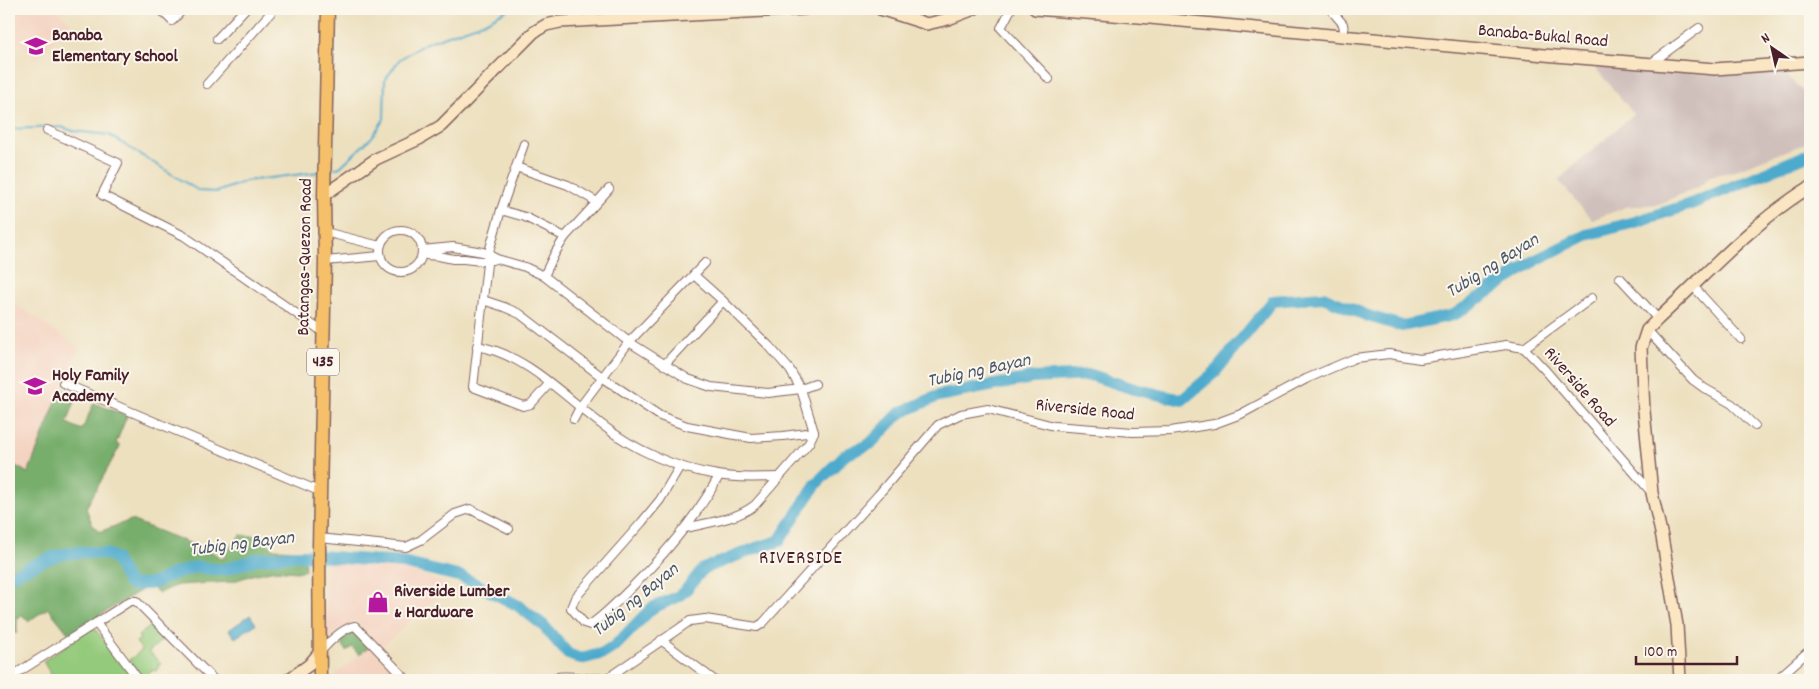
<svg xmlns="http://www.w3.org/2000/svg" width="1819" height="689" viewBox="0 0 1819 689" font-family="Dekko,sans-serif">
	<rect width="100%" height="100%" fill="#fbf7ec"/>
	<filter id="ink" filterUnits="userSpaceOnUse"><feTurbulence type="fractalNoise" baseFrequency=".02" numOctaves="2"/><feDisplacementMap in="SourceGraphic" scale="10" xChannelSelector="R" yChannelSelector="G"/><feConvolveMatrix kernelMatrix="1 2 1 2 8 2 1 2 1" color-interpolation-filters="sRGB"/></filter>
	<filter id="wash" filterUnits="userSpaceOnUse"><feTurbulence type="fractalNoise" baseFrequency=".0096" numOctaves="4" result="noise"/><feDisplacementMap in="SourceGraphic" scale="20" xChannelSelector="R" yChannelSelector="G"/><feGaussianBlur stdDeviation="1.12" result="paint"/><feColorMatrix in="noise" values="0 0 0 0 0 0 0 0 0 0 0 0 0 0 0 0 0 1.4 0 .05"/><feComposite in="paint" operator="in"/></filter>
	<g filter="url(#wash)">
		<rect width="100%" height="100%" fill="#ede0bf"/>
		<g fill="#f4d3c1">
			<path d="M9,9H56L71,23L36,59L9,33Z"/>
			<path d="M9,299L79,348L63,383L28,473L9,462Z"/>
			<path d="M327,562L403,568L449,585L381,648L355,620L332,637L326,638Z"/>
			<path d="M370,646L402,680H326V678L333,677Z"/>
		</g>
		<path fill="#d0c0bc" d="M1593,65L1715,74L1781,69L1810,99V142L1730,172L1710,176L1700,186L1659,204L1626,207L1592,220L1558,180L1634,114Z"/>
		<g fill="#94ca7c" stroke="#6f7454">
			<path d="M152,625L165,638L149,651L161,664L158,666L159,669L156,671L152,670L146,675L149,679L144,680L129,660L142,650L136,642L140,639L138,636Z"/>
			<path d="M92,628L95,629L135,680H54L43,661Z"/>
		</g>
		<g fill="#77ae6c" stroke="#60664c">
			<path d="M61,389L77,396L67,423L82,430L94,403L127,416L116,443L120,446L86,508L92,524L99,532L131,520L212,552L223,559L232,545L240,535L266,537L267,543L274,549L304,550L305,570L297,572L275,570L252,575L231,582L178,585L159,593L153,588L151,589L148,586L87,623L68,633L48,608L29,621L23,616L17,618V633L10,634L9,636V462L28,473Z"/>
			<path d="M354,631L370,646L359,655L352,647L346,651L340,640Z"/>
		</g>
		<path fill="#4eaacc" stroke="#4c647c" d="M250,615L256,624L235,638L229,630Z"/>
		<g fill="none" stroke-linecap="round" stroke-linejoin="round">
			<g stroke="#4eaacc" stroke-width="2">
				<path d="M9,129L62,127L73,131L109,135L199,191L217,192L246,181L319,172"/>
				<path d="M329,170L340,167L372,137L384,119L385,80L400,59L426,43L483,23L509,9"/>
			</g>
			<path stroke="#4eaacc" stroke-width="12" d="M9,577C37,563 63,548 96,553C103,553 109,554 115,558L129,584L135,585L155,583L170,575L196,567L223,570L257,559L295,555L320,556L403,563L462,577L517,605L543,625L568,654L581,659L604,653L615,646L652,608L677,597L685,591L703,569L756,548L779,541L816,484L845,455L870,444L900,413L938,396L1032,378L1091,375L1134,389L1182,400L1215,372L1273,301L1323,297L1368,316L1402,326L1454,315L1536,260L1586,235L1635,222L1691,204L1810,154"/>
		</g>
	</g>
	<g filter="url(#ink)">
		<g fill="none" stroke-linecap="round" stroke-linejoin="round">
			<g stroke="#83635f" stroke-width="10">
				<g id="street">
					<path d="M160,9L172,21L183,9"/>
					<path d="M1011,9L1001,28L1049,79"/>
					<path d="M1330,9L1343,24L1345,37"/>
					<path d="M217,39L245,9"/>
					<path d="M1650,64L1699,28"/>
					<path d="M207,84L274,9"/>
					<path d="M47,130L118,163L102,195L184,236L323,332"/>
					<path d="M524,144L501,210L488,255L473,387L523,406L531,404L549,384"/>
					<path d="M516,167L568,185L597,202"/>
					<path d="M501,210L525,217L565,237"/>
					<circle cx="401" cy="251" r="21"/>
					<path d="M325,232L380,246"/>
					<path d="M422,250L453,247L483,252L497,259L525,267L544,276L629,342L688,379L711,387L768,393L801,389L815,384"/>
					<path d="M427,255L439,256L453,259H464L481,261L492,260"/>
					<path d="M325,261L380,256"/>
					<path d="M544,276L555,253L565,237L609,189"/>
					<path d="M1620,278L1658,319"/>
					<path d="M1693,286L1741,339"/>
					<path d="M483,300L504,307L520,314L602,377L660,416L687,426L751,438L783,436L814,432"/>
					<path d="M1647,330L1693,380L1704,388L1732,404L1755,426"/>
					<path d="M477,346C525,354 563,395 601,424C634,450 677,469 718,475C738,479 759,477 779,477"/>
					<path d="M1524,348L1592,298"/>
					<path d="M664,365L723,301"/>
					<path d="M63,383L321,492"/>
					<path d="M574,419L580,407L629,342L705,263"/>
					<path d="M680,466L660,500L642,522L575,598L571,608L584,623L590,625C606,614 619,600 632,587C666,553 696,518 719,476"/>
					<path d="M686,528C709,522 736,520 755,505L809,443L814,432L801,389L790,370L769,346L723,301L694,275"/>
					<path d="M319,538L406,547L421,540L455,514L470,509L509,529"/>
					<path d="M96,623L130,601H136L214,680"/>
					<path d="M661,640L714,680"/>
					<path d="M320,652C328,643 343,628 355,626L407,680"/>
					<path d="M9,678L96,623L139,680"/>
					<path d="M548,680C568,671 589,683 609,677L690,621L705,619L757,627L763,623L878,495L938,425L961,414L988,409L1054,426L1133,432L1171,431L1214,424L1241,414L1306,379L1355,358L1389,354L1420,359L1506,345L1524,348L1546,371L1651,492"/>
					<path d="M1776,680L1810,650"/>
				</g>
			</g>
			<g stroke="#83635f" stroke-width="14">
				<g id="secondary">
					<path d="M880,9L927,24L948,19L974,9"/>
					<path d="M1035,9L1139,17L1555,56L1715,69L1810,62"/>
					<path d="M324,195L376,159L419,139L441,126L534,32L546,25L560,22L804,9"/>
					<path d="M288,680L309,665L320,652"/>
					<path d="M1680,680L1677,625L1662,537L1652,493L1644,411L1641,348L1647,330L1658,319C1707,274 1753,222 1810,187"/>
				</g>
			</g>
			<g stroke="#83635f" stroke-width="15">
				<path id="primary" d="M320,680L319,546L325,261L324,195L328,9"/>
			</g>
			<use href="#street" stroke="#fff" stroke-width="8"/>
			<use href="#secondary" stroke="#fbe6c4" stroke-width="11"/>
			<use href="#primary" stroke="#f6c06b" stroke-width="12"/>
		</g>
	</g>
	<defs>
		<g id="school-bare" transform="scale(1.725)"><path d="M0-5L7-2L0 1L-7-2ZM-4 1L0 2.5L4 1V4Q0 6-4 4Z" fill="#b5179e" stroke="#fbf7ec" stroke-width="2.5" paint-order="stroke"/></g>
		<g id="shop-bare" transform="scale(1.725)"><path d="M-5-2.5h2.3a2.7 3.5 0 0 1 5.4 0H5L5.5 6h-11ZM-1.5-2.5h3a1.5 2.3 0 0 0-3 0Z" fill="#b5179e" stroke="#fbf7ec" stroke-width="2.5" paint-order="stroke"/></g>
	</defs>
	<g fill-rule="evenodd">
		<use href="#school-bare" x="36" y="46"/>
		<use href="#school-bare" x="35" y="386"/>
		<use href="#shop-bare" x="378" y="602"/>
	</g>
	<g text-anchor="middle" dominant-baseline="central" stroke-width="4" stroke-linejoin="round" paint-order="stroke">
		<rect fill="#fbf7ec" stroke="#7f6065" stroke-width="1" x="307" y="348.5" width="32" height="27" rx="4"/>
		<g font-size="16" font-weight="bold" fill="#4a1f2b">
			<text x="323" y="362">435</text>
		</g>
		<g font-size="18" font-weight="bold" fill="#4a1f2b" stroke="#fbf7ec" text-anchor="start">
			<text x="52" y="36">Banaba<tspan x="52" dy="21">Elementary School</tspan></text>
			<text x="52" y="376">Holy Family<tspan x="52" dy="21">Academy</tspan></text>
			<text x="394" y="592">Riverside Lumber<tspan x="394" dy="21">&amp; Hardware</tspan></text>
		</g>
		<g font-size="18" fill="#4a1f2b" stroke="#fbf7ec">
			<text transform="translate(1543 37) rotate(5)">Banaba-Bukal Road</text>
			<text transform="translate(306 257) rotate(-89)">Batangas-Quezon Road</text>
			<text transform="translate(1579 388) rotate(49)">Riverside Road</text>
			<text transform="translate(1085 411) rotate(6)">Riverside Road</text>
		</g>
		<g font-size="19" font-style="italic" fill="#4c576b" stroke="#fbf7ec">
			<text transform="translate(1493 267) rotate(-32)">Tubig ng Bayan</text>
			<text transform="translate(979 372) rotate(-12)">Tubig ng Bayan</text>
			<text transform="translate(242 545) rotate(-7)">Tubig ng Bayan</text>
			<text transform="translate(636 601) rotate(-39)">Tubig ng Bayan</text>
		</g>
		<g font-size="19" letter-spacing="1" fill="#4a1f2b" stroke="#fbf7ec">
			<text x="801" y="559">RIVERSIDE</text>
		</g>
	</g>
	<rect width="1819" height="689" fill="none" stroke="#fbf7ec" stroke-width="30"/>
	<g transform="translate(1772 48) rotate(326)" stroke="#fbf7ec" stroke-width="4" paint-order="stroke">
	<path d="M0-4L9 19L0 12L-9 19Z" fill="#4a1f2b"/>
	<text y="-8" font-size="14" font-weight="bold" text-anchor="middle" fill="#4a1f2b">N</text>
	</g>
	<path d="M1636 656v8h101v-8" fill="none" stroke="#4a1f2b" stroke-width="2.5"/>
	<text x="1644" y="656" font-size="15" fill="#4a1f2b" stroke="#fbf7ec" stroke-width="4" paint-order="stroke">100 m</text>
</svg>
